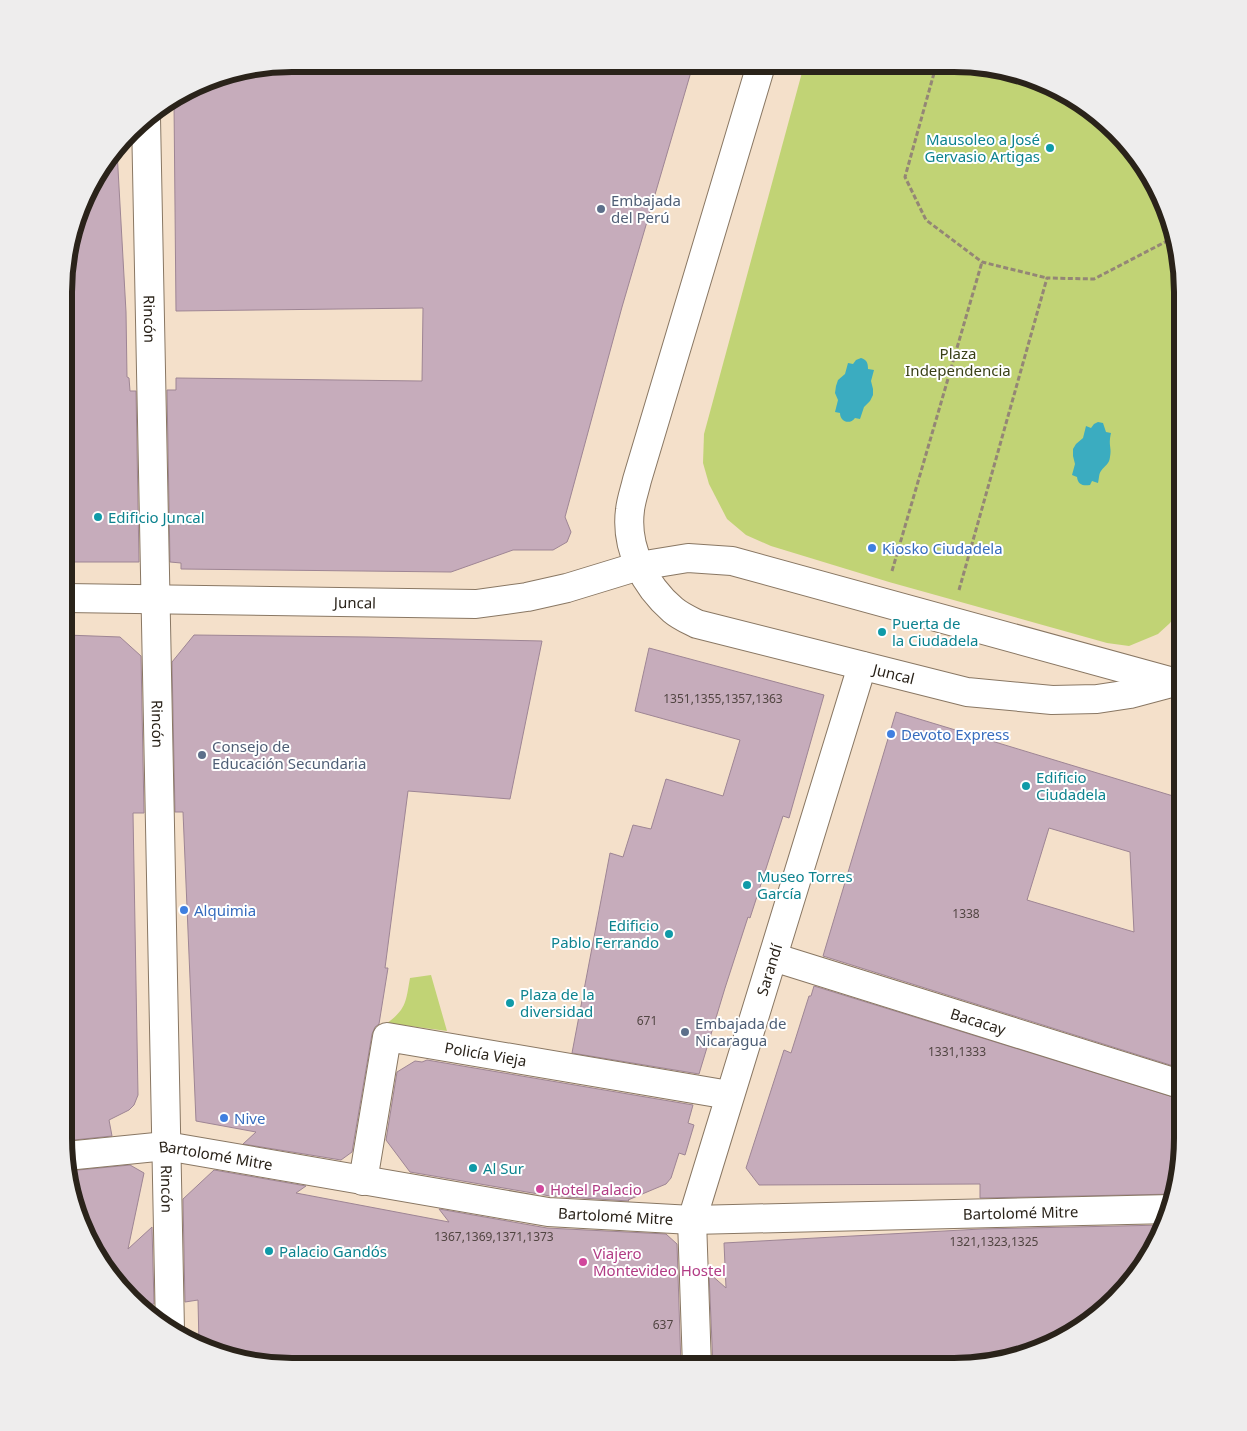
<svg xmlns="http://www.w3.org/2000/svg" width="1247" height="1431" viewBox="0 0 1247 1431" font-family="'Noto Sans',sans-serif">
	<rect width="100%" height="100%" fill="#f4e0ca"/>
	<g fill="#c1d375">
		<path d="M804,65L984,66L1082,103L1152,178L1175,233L1183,293V604L1170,623L1158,634L1129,646L1107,643L889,582L771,546L746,535L727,519L709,484L703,463L704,434Z"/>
		<path d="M431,975L447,1031L387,1023C407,1009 406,1000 410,978Z"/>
	</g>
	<g fill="#3bacc0">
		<path d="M861,358C867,360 868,363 868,369L874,370L871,381L873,389V395L870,401L864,407L860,419L855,418C850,425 840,422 840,413L835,412L838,400L835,393L836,386L838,380L845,374L848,363L853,364L856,360Z"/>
		<path d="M1098,422L1103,423L1106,432L1111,433C1108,446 1112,447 1110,457C1109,465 1105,465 1101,471C1099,473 1099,479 1098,483L1092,481L1090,485C1083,486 1078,485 1077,477L1072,475L1075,464L1073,456V449L1076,444L1083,438L1086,426L1091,428L1094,424Z"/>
	</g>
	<g fill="#c6acbb" stroke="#9e8594" fill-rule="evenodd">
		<path d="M293,64L693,65L622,307L565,517L571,532L567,542L553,550H513L451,572L181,569V563L170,562L167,390H176V378L422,381L423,308L176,311L174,102L219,76Z"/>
		<path d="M117,151L126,312L127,377L129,378L130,391H136L139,562H67L68,248L94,179Z"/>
		<path d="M66,635L120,637L141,656L144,813H133L138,1095L134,1105L129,1110L109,1120L112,1136L64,1141Z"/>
		<path d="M194,635L367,637L542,641L510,799L408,791L385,968H388L379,1024L375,1027L372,1034L352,1152L341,1160L243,1144L256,1132L196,1121L183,812H175L172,662Z"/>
		<path d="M649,648L824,695L789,818L783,816L750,918L748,917L725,988L699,1074L572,1053L610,853L623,857L633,825L651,829L666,779L723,796L740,740L635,711Z"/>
		<path d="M896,712L1183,799V1069L823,956ZM1049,828L1130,852L1134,932L1027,900Z"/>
		<path d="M814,986L1183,1100V1153L1175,1194L980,1198V1184L759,1185L746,1168L784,1050L791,1053L809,996H811Z"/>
		<path d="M427,1060L693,1105L688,1123L694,1125L685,1155L679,1153L671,1178L666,1184L628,1200L629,1201L550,1196L410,1172L386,1140L397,1072L415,1061L422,1062Z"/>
		<path d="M130,1165L144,1173L128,1249L152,1227L154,1304L144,1305L95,1253L72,1198L68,1171Z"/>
		<path d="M214,1170L306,1186L296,1193L449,1222L439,1209L547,1228L666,1234L677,1244L681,1367H278L219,1355L199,1345L198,1300L185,1302L183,1199Z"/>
		<path d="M1165,1225L1145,1265L1069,1336L969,1367H713L709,1273L726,1288L724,1243L981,1229Z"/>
	</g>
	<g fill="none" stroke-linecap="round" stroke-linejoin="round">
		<g stroke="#897763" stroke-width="30">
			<g id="street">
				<path id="s1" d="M146,118L170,1331"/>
				<path id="s2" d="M66,598L476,604L527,597L567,588L639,566"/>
				<path id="s3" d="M773,957L1183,1085"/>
				<path id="s4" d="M66,1156L166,1146L548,1212L692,1220L1172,1209"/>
				<path id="s5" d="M363,1181L387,1037L729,1095"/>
				<path id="s6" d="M697,1367L692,1220L862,666"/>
			</g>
		</g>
		<g stroke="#897763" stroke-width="30">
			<g id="secondary">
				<path id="s7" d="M761,65L637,480C635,489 631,500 630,510C625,548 645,586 673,610C680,616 689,620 697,624L967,692L1052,700L1097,699L1130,694L1175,682"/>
				<path d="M639,566L688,558L732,561L1173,682"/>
			</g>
		</g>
		<g stroke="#948676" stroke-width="3" stroke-dasharray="5 2.5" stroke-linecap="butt">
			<path d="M936,66L905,177L926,220L982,262L1047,278"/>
			<path d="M892,571L982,262"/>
			<path d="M959,590L1047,278L1094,279L1167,241L1171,223"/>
		</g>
		<use href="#street" stroke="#fff" stroke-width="28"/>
		<use href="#secondary" stroke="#fff" stroke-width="28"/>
	</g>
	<g fill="#0f9aa8" stroke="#fff" stroke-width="2">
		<circle cx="1050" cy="148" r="5"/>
		<circle cx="98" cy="517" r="5"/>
		<circle cx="882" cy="632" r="5"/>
		<circle cx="1026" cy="786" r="5"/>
		<circle cx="747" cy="885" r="5"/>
		<circle cx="669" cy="934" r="5"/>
		<circle cx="510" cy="1003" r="5"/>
		<circle cx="473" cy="1168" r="5"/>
		<circle cx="269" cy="1251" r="5"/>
	</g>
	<g fill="#5c6f8a" stroke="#fff" stroke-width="2">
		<circle cx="601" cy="209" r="5"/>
		<circle cx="202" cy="755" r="5"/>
		<circle cx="685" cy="1032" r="5"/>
	</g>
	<g fill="#3f7fe0" stroke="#fff" stroke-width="2">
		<circle cx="872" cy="548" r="5"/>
		<circle cx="891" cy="734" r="5"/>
		<circle cx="184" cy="910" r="5"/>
		<circle cx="224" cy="1118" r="5"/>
	</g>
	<g fill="#d1479c" stroke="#fff" stroke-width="2">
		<circle cx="540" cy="1189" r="5"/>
		<circle cx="583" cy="1262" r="5"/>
	</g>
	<g text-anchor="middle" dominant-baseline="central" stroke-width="4" stroke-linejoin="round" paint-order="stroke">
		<g font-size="12" fill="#514542">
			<text x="723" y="698">1351,1355,1357,1363</text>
			<text x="966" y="913">1338</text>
			<text x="647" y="1020">671</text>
			<text x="957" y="1051">1331,1333</text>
			<text x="494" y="1236">1367,1369,1371,1373</text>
			<text x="994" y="1241">1321,1323,1325</text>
			<text x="663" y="1324">637</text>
		</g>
		<g font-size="15" fill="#0d838f" stroke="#fff" text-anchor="start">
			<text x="1040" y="139" text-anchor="end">Mausoleo a José<tspan x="1040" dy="17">Gervasio Artigas</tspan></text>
			<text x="108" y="517">Edificio Juncal</text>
			<text x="892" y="623">Puerta de<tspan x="892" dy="17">la Ciudadela</tspan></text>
			<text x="1036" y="777">Edificio<tspan x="1036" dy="17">Ciudadela</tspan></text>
			<text x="757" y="876">Museo Torres<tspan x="757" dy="17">García</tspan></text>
			<text x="659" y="925" text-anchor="end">Edificio<tspan x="659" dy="17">Pablo Ferrando</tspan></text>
			<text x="520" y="994">Plaza de la<tspan x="520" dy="17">diversidad</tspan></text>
			<text x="483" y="1168">Al Sur</text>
			<text x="279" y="1251">Palacio Gandós</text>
		</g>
		<g font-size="15" fill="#4e5e75" stroke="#fff" text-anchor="start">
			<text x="611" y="200">Embajada<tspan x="611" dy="17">del Perú</tspan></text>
			<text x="212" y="746">Consejo de<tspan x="212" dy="17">Educación Secundaria</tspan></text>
			<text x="695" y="1023">Embajada de<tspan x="695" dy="17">Nicaragua</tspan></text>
		</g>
		<g font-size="15" fill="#2a231a" stroke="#fff">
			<text stroke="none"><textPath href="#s1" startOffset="201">Rincón</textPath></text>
			<text stroke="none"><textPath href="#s2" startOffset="289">Juncal</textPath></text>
			<text stroke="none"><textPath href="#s7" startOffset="808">Juncal</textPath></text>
			<text stroke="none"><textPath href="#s1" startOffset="606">Rincón</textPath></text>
			<text stroke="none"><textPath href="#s6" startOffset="409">Sarandí</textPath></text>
			<text stroke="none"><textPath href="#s3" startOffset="215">Bacacay</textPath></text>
			<text stroke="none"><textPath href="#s5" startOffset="246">Policía Vieja</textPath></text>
			<text stroke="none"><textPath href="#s4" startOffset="151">Bartolomé Mitre</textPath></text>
			<text stroke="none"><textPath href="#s1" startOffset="1071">Rincón</textPath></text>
			<text stroke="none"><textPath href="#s4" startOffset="961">Bartolomé Mitre</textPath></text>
			<text stroke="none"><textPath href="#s4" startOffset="556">Bartolomé Mitre</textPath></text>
		</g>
		<g font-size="15" fill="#394016" stroke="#fff">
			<text x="958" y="353">Plaza<tspan x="958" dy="17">Independencia</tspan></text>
		</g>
		<g font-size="15" fill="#366cbe" stroke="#fff" text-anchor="start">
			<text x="882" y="548">Kiosko Ciudadela</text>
			<text x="901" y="734">Devoto Express</text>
			<text x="194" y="910">Alquimia</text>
			<text x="234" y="1118">Nive</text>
		</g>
		<g font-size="15" fill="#b23c85" stroke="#fff" text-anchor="start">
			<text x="550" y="1189">Hotel Palacio</text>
			<text x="593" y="1253">Viajero<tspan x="593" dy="17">Montevideo Hostel</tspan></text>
		</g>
	</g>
	<path d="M0 0H1247V1431H0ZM292 72H954A220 220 0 0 1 1174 292V1138A220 220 0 0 1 954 1358H292A220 220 0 0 1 72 1138V292A220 220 0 0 1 292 72Z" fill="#eeeded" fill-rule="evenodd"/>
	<path fill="none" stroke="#2a231a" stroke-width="6" d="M292 72H954A220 220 0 0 1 1174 292V1138A220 220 0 0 1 954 1358H292A220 220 0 0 1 72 1138V292A220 220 0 0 1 292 72Z"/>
</svg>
